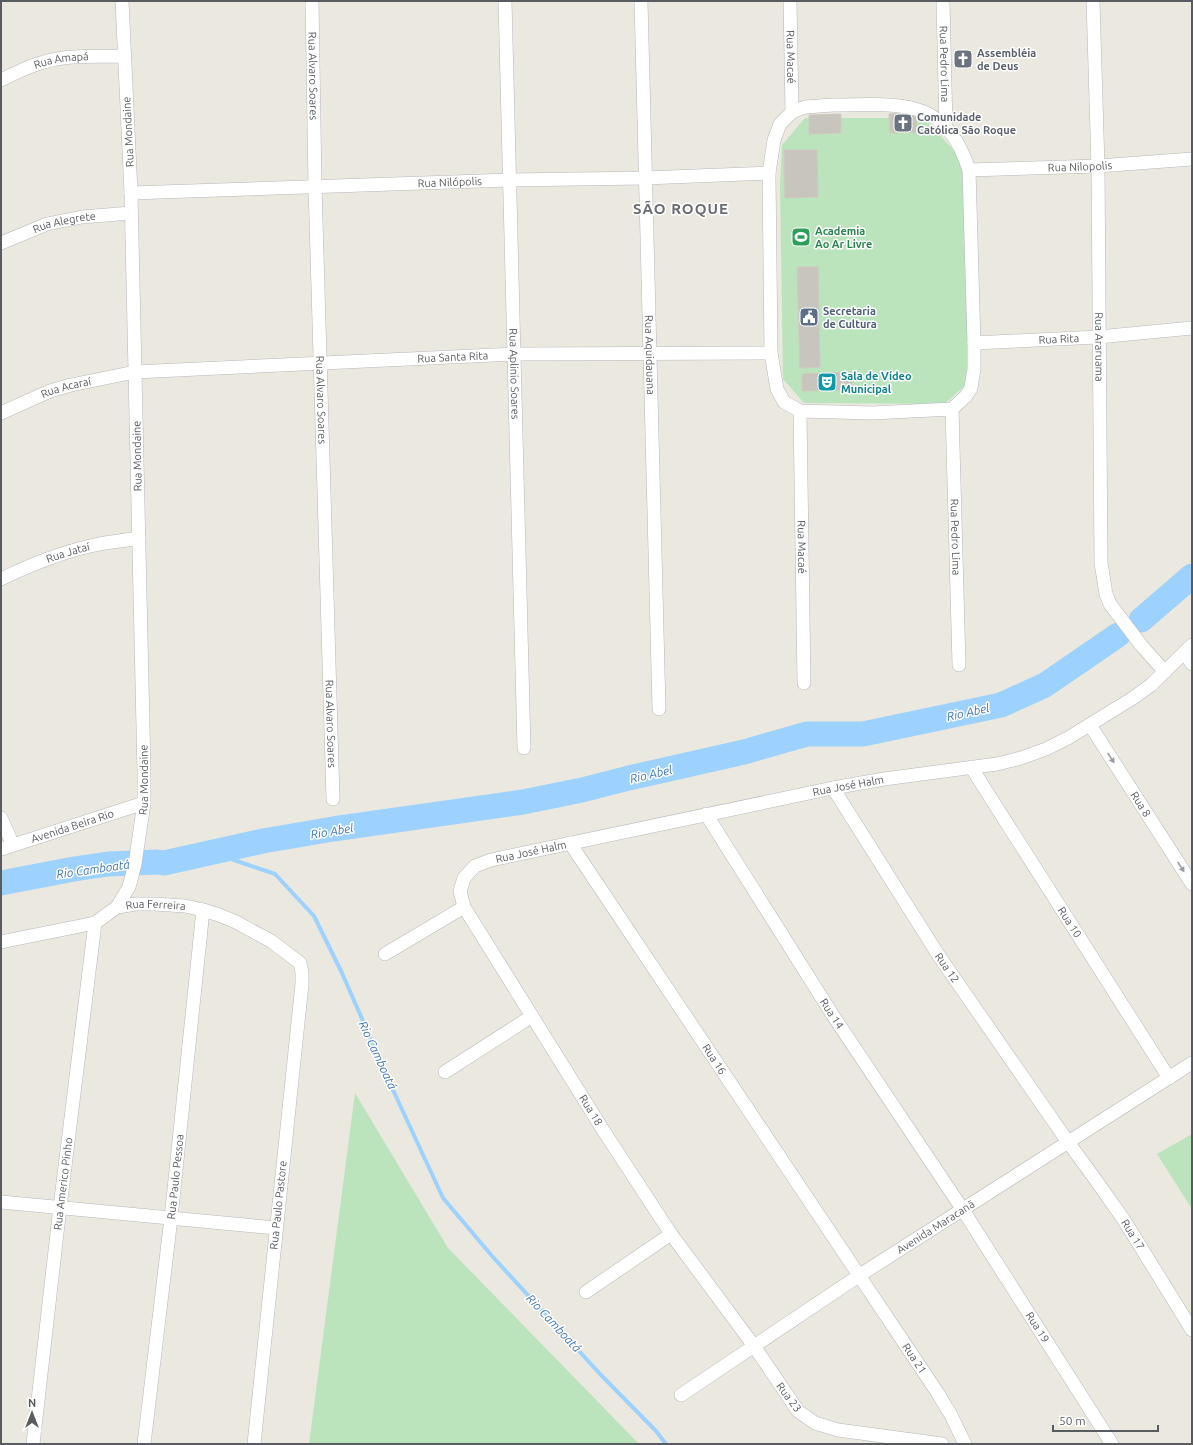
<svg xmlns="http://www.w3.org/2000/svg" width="1193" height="1445" viewBox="0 0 1193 1445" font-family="Ubuntu,sans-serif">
	<rect width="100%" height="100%" fill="#ebe9df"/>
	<g fill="#bbe3bc">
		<path d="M805,118H924L958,155L965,167L969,347L966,385L944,404L804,403L783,379L780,185L782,145Z"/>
		<path d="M355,1093L448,1248L639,1444H309Z"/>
		<path d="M1192,1134V1209L1157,1154Z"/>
	</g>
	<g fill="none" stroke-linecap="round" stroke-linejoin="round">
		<path stroke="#9dd1fe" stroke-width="4" d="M164,863L228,858L275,874L314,916L342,973L393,1090L443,1198L492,1256L601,1375L656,1431L666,1444"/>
		<g stroke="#9dd1fe" stroke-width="25">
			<path d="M1141,620L1192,576"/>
			<path d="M1,883L74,869L108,864L157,862L164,863L263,841L333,829L523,802L582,790L629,778L744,752L807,734H863L1001,705L1045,685L1118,635"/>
		</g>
	</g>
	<g fill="#c8c5be" stroke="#d0cabe">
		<path d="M916,113L917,132L890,133L889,114Z"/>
		<path d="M841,114V133L809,134V115Z"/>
		<path d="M784,150H817L818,197L785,198Z"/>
		<path d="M797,267H818L820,367L800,368Z"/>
		<path d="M852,372V390L802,391V374Z"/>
	</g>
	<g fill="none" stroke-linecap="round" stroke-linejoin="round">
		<g stroke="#b5b7bc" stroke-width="14">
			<g id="street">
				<path id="s1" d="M312,1L315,186L333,799"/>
				<path id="s2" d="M505,1L524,748"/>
				<path id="s3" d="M641,1L659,709"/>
				<path id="s4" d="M790,1L792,112"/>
				<path id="s5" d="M943,1L946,127"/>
				<path id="s6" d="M1093,1L1098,166L1101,563L1106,594L1110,604L1141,645L1165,672"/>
				<path id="s7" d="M1,80C15,73 29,66 44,62C69,54 98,57 124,56"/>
				<path d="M833,105C899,105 945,95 969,170L974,343V369L971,388L966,396L952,409L872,413L800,411L784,402L777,389L771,353L769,173L774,140L780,124L792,112L805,107Z"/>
				<path id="s8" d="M969,170L1098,166L1192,159"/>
				<path id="s9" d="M131,193L511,180L645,178L769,173"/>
				<path id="s10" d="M1,243L47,224L82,217L131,213"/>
				<path id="s11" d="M974,343L1098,337L1192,328"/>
				<path id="s12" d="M952,409L959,665"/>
				<path id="s13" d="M800,411L804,683"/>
				<path id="s14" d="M1,413L50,391L71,385L135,372L515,354L771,353"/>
				<path id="s15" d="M1,579C30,565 60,553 90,546C106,542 123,541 139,538"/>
				<path d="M1185,653L1192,664"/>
				<path id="s16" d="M1090,725L1192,884"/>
				<path id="s17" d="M971,767L1169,1078"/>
				<path id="s18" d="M833,788L939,956L1068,1142L1095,1179L1124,1220L1192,1330"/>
				<path id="s19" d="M706,814L832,1014L963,1210L1112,1444"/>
				<path d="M1,818L13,845"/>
				<path id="s20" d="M570,843L937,1392L951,1415L965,1444"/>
				<path id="s21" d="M1,849L144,803"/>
				<path id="s22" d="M117,907L129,887L135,864L144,803V772L131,193L122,1"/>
				<path id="s23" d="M1,942L95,923L117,907L136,904H155L185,906L203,910L219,915L236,922L271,941L300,963L302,973V984L254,1444"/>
				<path d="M385,954L464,907"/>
				<path d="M445,1072L532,1016"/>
				<path d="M1,1202L276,1228"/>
				<path d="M586,1292L671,1234"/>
				<path id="s24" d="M681,1395L860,1275L1192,1063"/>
				<path id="s25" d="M33,1444L60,1207L95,923"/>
				<path id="s26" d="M144,1444L171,1218L203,910"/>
				<path id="s27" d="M942,1444L838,1430L815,1423L798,1411L754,1346L671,1234L603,1130L464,907L460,891L464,878L475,866L491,860L833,788L884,779L997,764L1021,758L1046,749L1068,738L1133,698L1151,685L1192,645"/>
			</g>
		</g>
		<use href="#street" stroke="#fff" stroke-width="13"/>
	</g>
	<defs><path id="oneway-solid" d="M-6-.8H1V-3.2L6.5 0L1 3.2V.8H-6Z"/></defs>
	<g fill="#9b9da0">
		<use href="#oneway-solid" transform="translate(1111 758) rotate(57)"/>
		<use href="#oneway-solid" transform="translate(1181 867) rotate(57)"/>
	</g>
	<defs>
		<g id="church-square" transform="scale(1)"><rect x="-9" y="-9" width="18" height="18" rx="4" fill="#6b7280" stroke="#fff"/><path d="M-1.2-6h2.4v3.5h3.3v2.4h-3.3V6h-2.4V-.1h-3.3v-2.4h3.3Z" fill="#fff"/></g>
		<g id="stadium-square" transform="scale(1)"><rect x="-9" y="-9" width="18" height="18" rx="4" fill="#2e9e5b" stroke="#fff"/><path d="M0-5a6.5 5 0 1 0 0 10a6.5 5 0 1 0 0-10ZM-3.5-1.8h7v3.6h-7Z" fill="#fff"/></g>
		<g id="civic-square" transform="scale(1)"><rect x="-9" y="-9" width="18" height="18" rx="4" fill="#5c6f8a" stroke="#fff"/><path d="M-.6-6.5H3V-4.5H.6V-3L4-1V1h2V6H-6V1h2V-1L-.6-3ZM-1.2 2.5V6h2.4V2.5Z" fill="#fff"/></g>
		<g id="theatre-square" transform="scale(1)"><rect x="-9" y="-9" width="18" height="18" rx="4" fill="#0f9aa8" stroke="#fff"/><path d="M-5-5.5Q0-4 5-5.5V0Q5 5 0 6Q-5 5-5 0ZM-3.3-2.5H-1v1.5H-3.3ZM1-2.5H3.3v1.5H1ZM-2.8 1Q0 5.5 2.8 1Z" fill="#fff"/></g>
	</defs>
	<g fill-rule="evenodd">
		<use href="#church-square" x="963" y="59"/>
		<use href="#church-square" x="903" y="123"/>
		<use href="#stadium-square" x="801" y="237"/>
		<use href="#civic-square" x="809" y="317"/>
		<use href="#theatre-square" x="827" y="382"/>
	</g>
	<g text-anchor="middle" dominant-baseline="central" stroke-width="3" stroke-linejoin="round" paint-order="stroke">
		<g font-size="11" font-weight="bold" fill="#5b616d" stroke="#fff" text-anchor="start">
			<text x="977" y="53">Assembléia<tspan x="977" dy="13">de Deus</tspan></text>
			<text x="917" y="117">Comunidade<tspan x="917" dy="13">Católica São Roque</tspan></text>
		</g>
		<g font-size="11" fill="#585b60" stroke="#fff">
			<text stroke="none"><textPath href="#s4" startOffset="56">Rua Macaé</textPath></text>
			<text stroke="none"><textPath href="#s7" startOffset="64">Rua Amapá</textPath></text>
			<text stroke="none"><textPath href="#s5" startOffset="63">Rua Pedro Lima</textPath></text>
			<text stroke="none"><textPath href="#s1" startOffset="75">Rua Alvaro Soares</textPath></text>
			<text transform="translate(128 132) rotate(-93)">Rua Mondaine</text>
			<text stroke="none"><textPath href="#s8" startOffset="111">Rua Nilopolis</textPath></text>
			<text stroke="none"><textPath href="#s9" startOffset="319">Rua Nilópolis</textPath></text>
			<text stroke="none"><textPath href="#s10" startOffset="67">Rua Alegrete</textPath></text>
			<text stroke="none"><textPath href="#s11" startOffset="85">Rua Rita</textPath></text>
			<text stroke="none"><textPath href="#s6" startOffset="346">Rua Araruama</textPath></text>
			<text stroke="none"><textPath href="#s3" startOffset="354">Rua Aquidauana</textPath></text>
			<text stroke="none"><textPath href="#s14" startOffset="459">Rua Santa Rita</textPath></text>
			<text stroke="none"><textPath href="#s2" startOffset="373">Rua Aplinio Soares</textPath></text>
			<text stroke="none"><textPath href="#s14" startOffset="70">Rua Acaraí</textPath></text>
			<text stroke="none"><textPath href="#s1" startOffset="399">Rua Alvaro Soares</textPath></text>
			<text transform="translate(137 456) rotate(-91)">Rua Mondaine</text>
			<text stroke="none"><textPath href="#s12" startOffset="128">Rua Pedro Lima</textPath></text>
			<text stroke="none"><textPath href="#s13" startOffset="136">Rua Macaé</textPath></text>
			<text stroke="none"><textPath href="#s15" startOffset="72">Rua Jataí</textPath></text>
			<text stroke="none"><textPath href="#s1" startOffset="723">Rua Alvaro Soares</textPath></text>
			<text stroke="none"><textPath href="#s22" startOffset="132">Rua Mondaine</textPath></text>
			<text stroke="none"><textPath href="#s27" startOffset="1183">Rua José Halm</textPath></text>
			<text stroke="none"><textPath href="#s16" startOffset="94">Rua 8</textPath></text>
			<text stroke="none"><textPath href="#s21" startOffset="75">Avenida Beira Rio</textPath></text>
			<text stroke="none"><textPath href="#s27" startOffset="859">Rua José Halm</textPath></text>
			<text stroke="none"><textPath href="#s23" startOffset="162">Rua Ferreira</textPath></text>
			<text stroke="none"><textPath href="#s17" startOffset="184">Rua 10</textPath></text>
			<text stroke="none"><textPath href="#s18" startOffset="213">Rua 12</textPath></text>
			<text stroke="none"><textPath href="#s19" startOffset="236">Rua 14</textPath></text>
			<text stroke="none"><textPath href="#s20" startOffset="260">Rua 16</textPath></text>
			<text transform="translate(591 1110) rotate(58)">Rua 18</text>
			<text stroke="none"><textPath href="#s26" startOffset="269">Rua Paulo Pessoa</textPath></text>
			<text stroke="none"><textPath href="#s25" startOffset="262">Rua Americo Pinho</textPath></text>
			<text transform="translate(278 1205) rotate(-84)">Rua Paulo Pastore</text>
			<text stroke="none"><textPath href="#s24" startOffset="305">Avenida Maracanã</textPath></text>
			<text stroke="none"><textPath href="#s18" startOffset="538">Rua 17</textPath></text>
			<text stroke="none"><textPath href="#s19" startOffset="611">Rua 19</textPath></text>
			<text stroke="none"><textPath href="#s20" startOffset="620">Rua 21</textPath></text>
			<text transform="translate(789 1397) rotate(53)">Rua 23</text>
		</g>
		<g font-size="11" font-weight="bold" fill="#27864d" stroke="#fff" text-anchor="start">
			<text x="815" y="231">Academia<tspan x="815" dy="13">Ao Ar Livre</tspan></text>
		</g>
		<g font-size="11" font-weight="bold" fill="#4e5e75" stroke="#fff" text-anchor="start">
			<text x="823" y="311">Secretaria<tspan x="823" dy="13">de Cultura</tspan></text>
		</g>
		<g font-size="11" font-weight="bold" fill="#0d838f" stroke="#fff" text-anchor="start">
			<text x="841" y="376">Sala de Vídeo<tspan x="841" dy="13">Municipal</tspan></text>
		</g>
		<g font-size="12" font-style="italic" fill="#3f76b7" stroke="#fff">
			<text transform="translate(968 712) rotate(-12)">Rio Abel</text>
			<text transform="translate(651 774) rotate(-13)">Rio Abel</text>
			<text transform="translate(332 831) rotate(-9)">Rio Abel</text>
			<text transform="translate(93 869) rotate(-8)">Rio Camboatá</text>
			<text transform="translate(378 1055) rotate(65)">Rio Camboatá</text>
			<text transform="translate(554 1323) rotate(47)">Rio Camboatá</text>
		</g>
		<g font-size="15" font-weight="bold" letter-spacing="1" fill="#696d72" stroke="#fff">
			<text x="681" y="208">SÃO ROQUE</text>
		</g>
	</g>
	<rect width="1193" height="1445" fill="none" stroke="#585b60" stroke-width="4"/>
	<g transform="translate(32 1413)" stroke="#ffffff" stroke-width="3" paint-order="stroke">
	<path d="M0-3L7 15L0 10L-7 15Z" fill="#585b60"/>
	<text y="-6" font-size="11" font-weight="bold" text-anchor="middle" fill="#585b60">N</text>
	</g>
	<path d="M1053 1425v6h105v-6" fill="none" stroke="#585b60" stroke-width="2"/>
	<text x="1059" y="1425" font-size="12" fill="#585b60" stroke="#ffffff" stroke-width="3" paint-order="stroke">50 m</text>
</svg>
